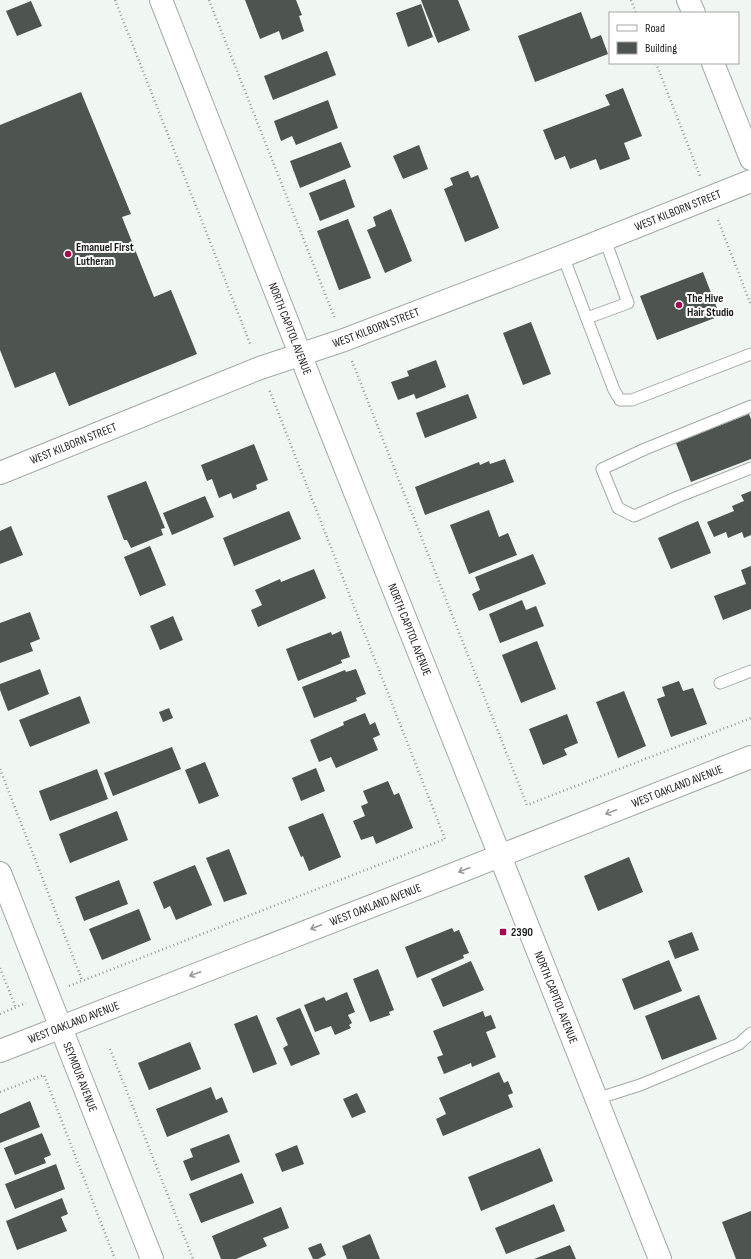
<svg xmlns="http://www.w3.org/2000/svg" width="751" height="1259" viewBox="0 0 751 1259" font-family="'Sofia Sans Condensed',sans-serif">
	<rect width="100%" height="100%" fill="#f0f7f2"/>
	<g fill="#4e5450">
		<path d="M245,0H296L302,15L299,16L304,31L282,40L279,31L260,39Z"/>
		<path d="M421,0H458L470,30L438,43Z"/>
		<path d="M31,1L42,26L17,36L6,11Z"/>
		<path d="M421,4L433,37L408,47L396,13Z"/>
		<path d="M581,12L591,39L601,35L608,54L535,82L518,36Z"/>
		<path d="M327,51L336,75L273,100L264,76Z"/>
		<path d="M623,88L642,136L624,143L630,159L600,170L596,159L570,169L565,156L555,160L543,130L610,105L605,95Z"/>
		<path d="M81,92L131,214L122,217L154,297L171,290L197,354L69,406L55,372L15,388L0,350V125Z"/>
		<path d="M328,100L338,128L296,145L292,136L281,141L274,121Z"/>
		<path d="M341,142L351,167L300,188L290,161Z"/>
		<path d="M419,145L428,169L403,179L393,156Z"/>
		<path d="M468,171L471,178L478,175L499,228L465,242L444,189L453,185L450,178Z"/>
		<path d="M345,179L355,207L320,221L309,193Z"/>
		<path d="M391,209L412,261L385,273L367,230L376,226L373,217Z"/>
		<path d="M348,219L371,278L339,290L317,231Z"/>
		<path d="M703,272L720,316L657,340L640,296Z"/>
		<path d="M531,322L551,374L523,385L503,333Z"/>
		<path d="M436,360L446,387L416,399L414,394L398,400L391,382L409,376L407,371Z"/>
		<path d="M468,394L477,418L425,438L416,413Z"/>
		<path d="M749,414L751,419V459L691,482L676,443Z"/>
		<path d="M254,444L268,480L256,485L257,489L233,499L231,493L219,498L212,479L207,481L201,465Z"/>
		<path d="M505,459L514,482L425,515L415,487L479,462L480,465L489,461L490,464Z"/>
		<path d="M146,481L165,528L161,529L163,535L131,548L127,540H124L107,496Z"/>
		<path d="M751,491V535L744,538L742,532L728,538L726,532L714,537L707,522L734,511L732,506L744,501L741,495Z"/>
		<path d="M205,496L214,517L172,535L163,513Z"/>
		<path d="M489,510L499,537L508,533L517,555L469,574L450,525Z"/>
		<path d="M289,511L301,539L234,566L223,538Z"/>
		<path d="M698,521L711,553L671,569L658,538Z"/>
		<path d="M11,526L23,555L0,564V531Z"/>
		<path d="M150,546L166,585L140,596L124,557Z"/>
		<path d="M533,554L546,584L479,611L472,594L480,590L475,577Z"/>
		<path d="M751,566V609L723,620L714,596L746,584L741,570Z"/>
		<path d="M314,569L326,598L258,627L251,610L262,605L255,590L280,579L281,582Z"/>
		<path d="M522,600L526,610L536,606L544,626L500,643L489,614Z"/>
		<path d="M30,612L40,639L30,643L33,651L0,663V623Z"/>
		<path d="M173,616L183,640L160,650L150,626Z"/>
		<path d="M341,631L350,657L341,660L342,663L298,681L286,649L331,632L332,635Z"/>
		<path d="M537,641L556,689L521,703L502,655Z"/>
		<path d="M40,669L49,694L8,711L0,690V684Z"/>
		<path d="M356,669L366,694L356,698L357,701L314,718L302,687L345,670L346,672Z"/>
		<path d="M679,681L683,691L693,688L707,724L671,737L657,699L665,696L662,687Z"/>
		<path d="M624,691L646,746L618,758L596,702Z"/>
		<path d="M80,696L90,723L30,747L19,720Z"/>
		<path d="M169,708L173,718L163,722L159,712Z"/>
		<path d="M365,713L370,725L375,722L380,735L373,738L378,750L336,768L331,757L319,762L310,740L344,725L343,722Z"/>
		<path d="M567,714L578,743L564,749L567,755L543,765L529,729Z"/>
		<path d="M172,747L181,769L113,796L104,773Z"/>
		<path d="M205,762L219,796L199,804L185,770Z"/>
		<path d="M316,768L325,791L301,801L292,778Z"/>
		<path d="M97,769L108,799L50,821L39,791Z"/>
		<path d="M388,781L394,795L399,793L413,828L376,844L373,836L361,840L353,821L365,816L361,806L368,803L363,791Z"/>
		<path d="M117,811L128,840L70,863L59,834Z"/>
		<path d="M323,813L341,857L309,871L303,856L301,857L288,827Z"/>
		<path d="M229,849L247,894L224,902L206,858Z"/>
		<path d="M629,857L643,892L598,911L584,876Z"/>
		<path d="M195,865L212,905L176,920L170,906L164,909L153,882Z"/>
		<path d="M119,880L128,904L84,921L75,897Z"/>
		<path d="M139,909L151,940L102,960L89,929Z"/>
		<path d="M452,928L454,932L459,930L469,953L463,955L464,958L417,978L405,947Z"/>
		<path d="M692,932L699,950L675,959L668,941Z"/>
		<path d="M669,960L682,991L634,1010L622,979Z"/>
		<path d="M471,961L484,990L443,1007L431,979Z"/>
		<path d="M378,969L394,1010L389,1012L390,1015L370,1022L353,979Z"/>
		<path d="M347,992L355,1012L348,1015L352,1023L349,1025L351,1028L335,1035L331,1026L315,1032L304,1005L324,997L326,1001Z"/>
		<path d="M699,995L717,1039L662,1060L645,1016Z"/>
		<path d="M300,1008L320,1054L291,1066L283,1048L288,1045L276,1018Z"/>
		<path d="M483,1011L485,1017L491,1015L496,1028L486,1032L496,1057L472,1067L471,1063L444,1074L437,1057L443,1055L433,1031Z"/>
		<path d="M257,1015L277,1064L253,1073L234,1024Z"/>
		<path d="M190,1042L201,1069L149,1090L138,1063Z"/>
		<path d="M499,1072L504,1083L508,1081L513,1093L508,1095L513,1107L443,1136L436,1119L446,1114L439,1098Z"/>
		<path d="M211,1087L216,1100L222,1097L228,1112L167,1137L156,1109Z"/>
		<path d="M357,1093L366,1112L352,1118L343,1099Z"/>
		<path d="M30,1101L40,1127L0,1143V1114Z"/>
		<path d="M42,1133L51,1155L44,1158L46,1163L15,1175L4,1148Z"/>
		<path d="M229,1134L240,1162L191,1181L183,1161L193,1157L190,1149Z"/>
		<path d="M297,1145L304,1164L282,1172L275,1154Z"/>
		<path d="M540,1148L553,1181L481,1211L468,1177Z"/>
		<path d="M56,1164L65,1189L15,1209L5,1184Z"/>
		<path d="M242,1173L254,1203L201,1223L189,1194Z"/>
		<path d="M62,1198L68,1214L61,1217L67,1231L17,1250L6,1221Z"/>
		<path d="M554,1204L565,1231L506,1254L495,1228Z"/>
		<path d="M281,1207L289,1228L263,1238L267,1246L236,1259H221L212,1236Z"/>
		<path d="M751,1211V1259H736L722,1222Z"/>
		<path d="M370,1234L380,1259H347L342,1246Z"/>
		<path d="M321,1243L326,1255L318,1259H313L308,1248Z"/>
		<path d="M570,1245L576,1259H534Z"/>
	</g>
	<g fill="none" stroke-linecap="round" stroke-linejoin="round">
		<g stroke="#a3aaa4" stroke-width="13">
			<g id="service">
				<path d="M563,256L614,390L620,400H632L751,354"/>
				<path d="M587,318L628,303L605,240"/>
				<path d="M751,406L645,449L602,469L618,508L634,516L680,496L751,468"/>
				<path d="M720,683L751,671"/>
				<path d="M596,1099L640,1085L739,1044L751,1033"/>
			</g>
		</g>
		<g stroke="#a3aaa4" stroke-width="24">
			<g id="minor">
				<path id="s1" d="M161,0L315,392L500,856"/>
				<path d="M688,0L694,13"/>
				<path d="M713,63L751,159"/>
				<path id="s2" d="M0,473L260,368L344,340L563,256L751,181"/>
				<path id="s3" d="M0,873L152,1259"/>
			</g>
		</g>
		<g stroke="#a3aaa4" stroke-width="24">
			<g id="tertiary">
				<path id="s4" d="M500,856L660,1259"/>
			</g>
		</g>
		<g stroke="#a3aaa4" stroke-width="24">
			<g id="primary">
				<path id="s5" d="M0,1051L459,872L751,757"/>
			</g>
		</g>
		<g stroke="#979c98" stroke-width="2.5" stroke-dasharray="1 3" stroke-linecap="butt">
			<path d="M115,0L251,346"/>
			<path d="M209,0L335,319"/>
			<path d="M631,0L636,13"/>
			<path d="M656,63L700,176"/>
			<path d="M718,220L751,305"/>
			<path d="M352,361L527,805L751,718"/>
			<path d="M0,769L82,980"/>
			<path d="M0,968L16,1008"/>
			<path d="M69,986L445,839L269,389"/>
			<path d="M0,1014L26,1003"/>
			<path d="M110,1049L193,1259"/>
			<path d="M0,1092L44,1075L115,1259"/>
		</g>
		<use href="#service" stroke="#fff" stroke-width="11"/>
		<use href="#minor" stroke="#fff" stroke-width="22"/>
		<use href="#tertiary" stroke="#fff" stroke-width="22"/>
		<use href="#primary" stroke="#fff" stroke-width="22"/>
	</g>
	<defs><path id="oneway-shaft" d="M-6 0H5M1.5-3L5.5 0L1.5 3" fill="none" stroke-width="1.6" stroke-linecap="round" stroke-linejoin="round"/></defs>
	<g stroke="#989a99">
		<use href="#oneway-shaft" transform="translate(611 812) rotate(158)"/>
		<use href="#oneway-shaft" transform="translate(464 870) rotate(159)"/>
		<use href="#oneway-shaft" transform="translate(316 927) rotate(159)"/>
		<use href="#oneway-shaft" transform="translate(195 974) rotate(159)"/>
	</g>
	<g fill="#a10c4f" stroke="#fff" stroke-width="1.5">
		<circle cx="68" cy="254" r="4"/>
		<circle cx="679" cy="305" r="4"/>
		<rect x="499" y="928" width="8" height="8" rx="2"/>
	</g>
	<g text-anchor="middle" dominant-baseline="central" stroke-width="4" stroke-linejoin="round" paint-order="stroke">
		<g font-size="12" fill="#1b1e1c" stroke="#fff">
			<text stroke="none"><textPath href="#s2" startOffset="727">WEST KILBORN STREET</textPath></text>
			<text stroke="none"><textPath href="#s2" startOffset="403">WEST KILBORN STREET</textPath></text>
			<text stroke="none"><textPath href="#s1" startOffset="353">NORTH CAPITOL AVENUE</textPath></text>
			<text stroke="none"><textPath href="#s2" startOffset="79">WEST KILBORN STREET</textPath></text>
			<text stroke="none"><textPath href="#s1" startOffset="677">NORTH CAPITOL AVENUE</textPath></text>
			<text stroke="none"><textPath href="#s5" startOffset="727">WEST OAKLAND AVENUE</textPath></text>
			<text stroke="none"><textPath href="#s5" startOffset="403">WEST OAKLAND AVENUE</textPath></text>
			<text stroke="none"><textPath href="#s4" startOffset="152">NORTH CAPITOL AVENUE</textPath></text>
			<text stroke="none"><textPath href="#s5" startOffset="79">WEST OAKLAND AVENUE</textPath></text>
			<text stroke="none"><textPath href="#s3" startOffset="219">SEYMOUR AVENUE</textPath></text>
		</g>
		<g font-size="12" font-weight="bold" fill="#1b1e1c" stroke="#fff" text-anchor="start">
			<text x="76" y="247">Emanuel First<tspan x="76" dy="14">Lutheran</tspan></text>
			<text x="687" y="298">The Hive<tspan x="687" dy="14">Hair Studio</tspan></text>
			<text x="511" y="932">2390</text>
		</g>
	</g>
	<rect x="609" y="12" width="130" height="52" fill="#ffffff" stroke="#a4a5a4"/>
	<rect x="617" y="25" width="20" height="6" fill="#ffffff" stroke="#a4a5a4"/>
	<text x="645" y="32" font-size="12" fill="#1b1e1c">Road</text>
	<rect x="617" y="42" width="20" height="12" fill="#4e5450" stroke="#a4a5a4"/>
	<text x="645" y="52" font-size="12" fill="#1b1e1c">Building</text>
</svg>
